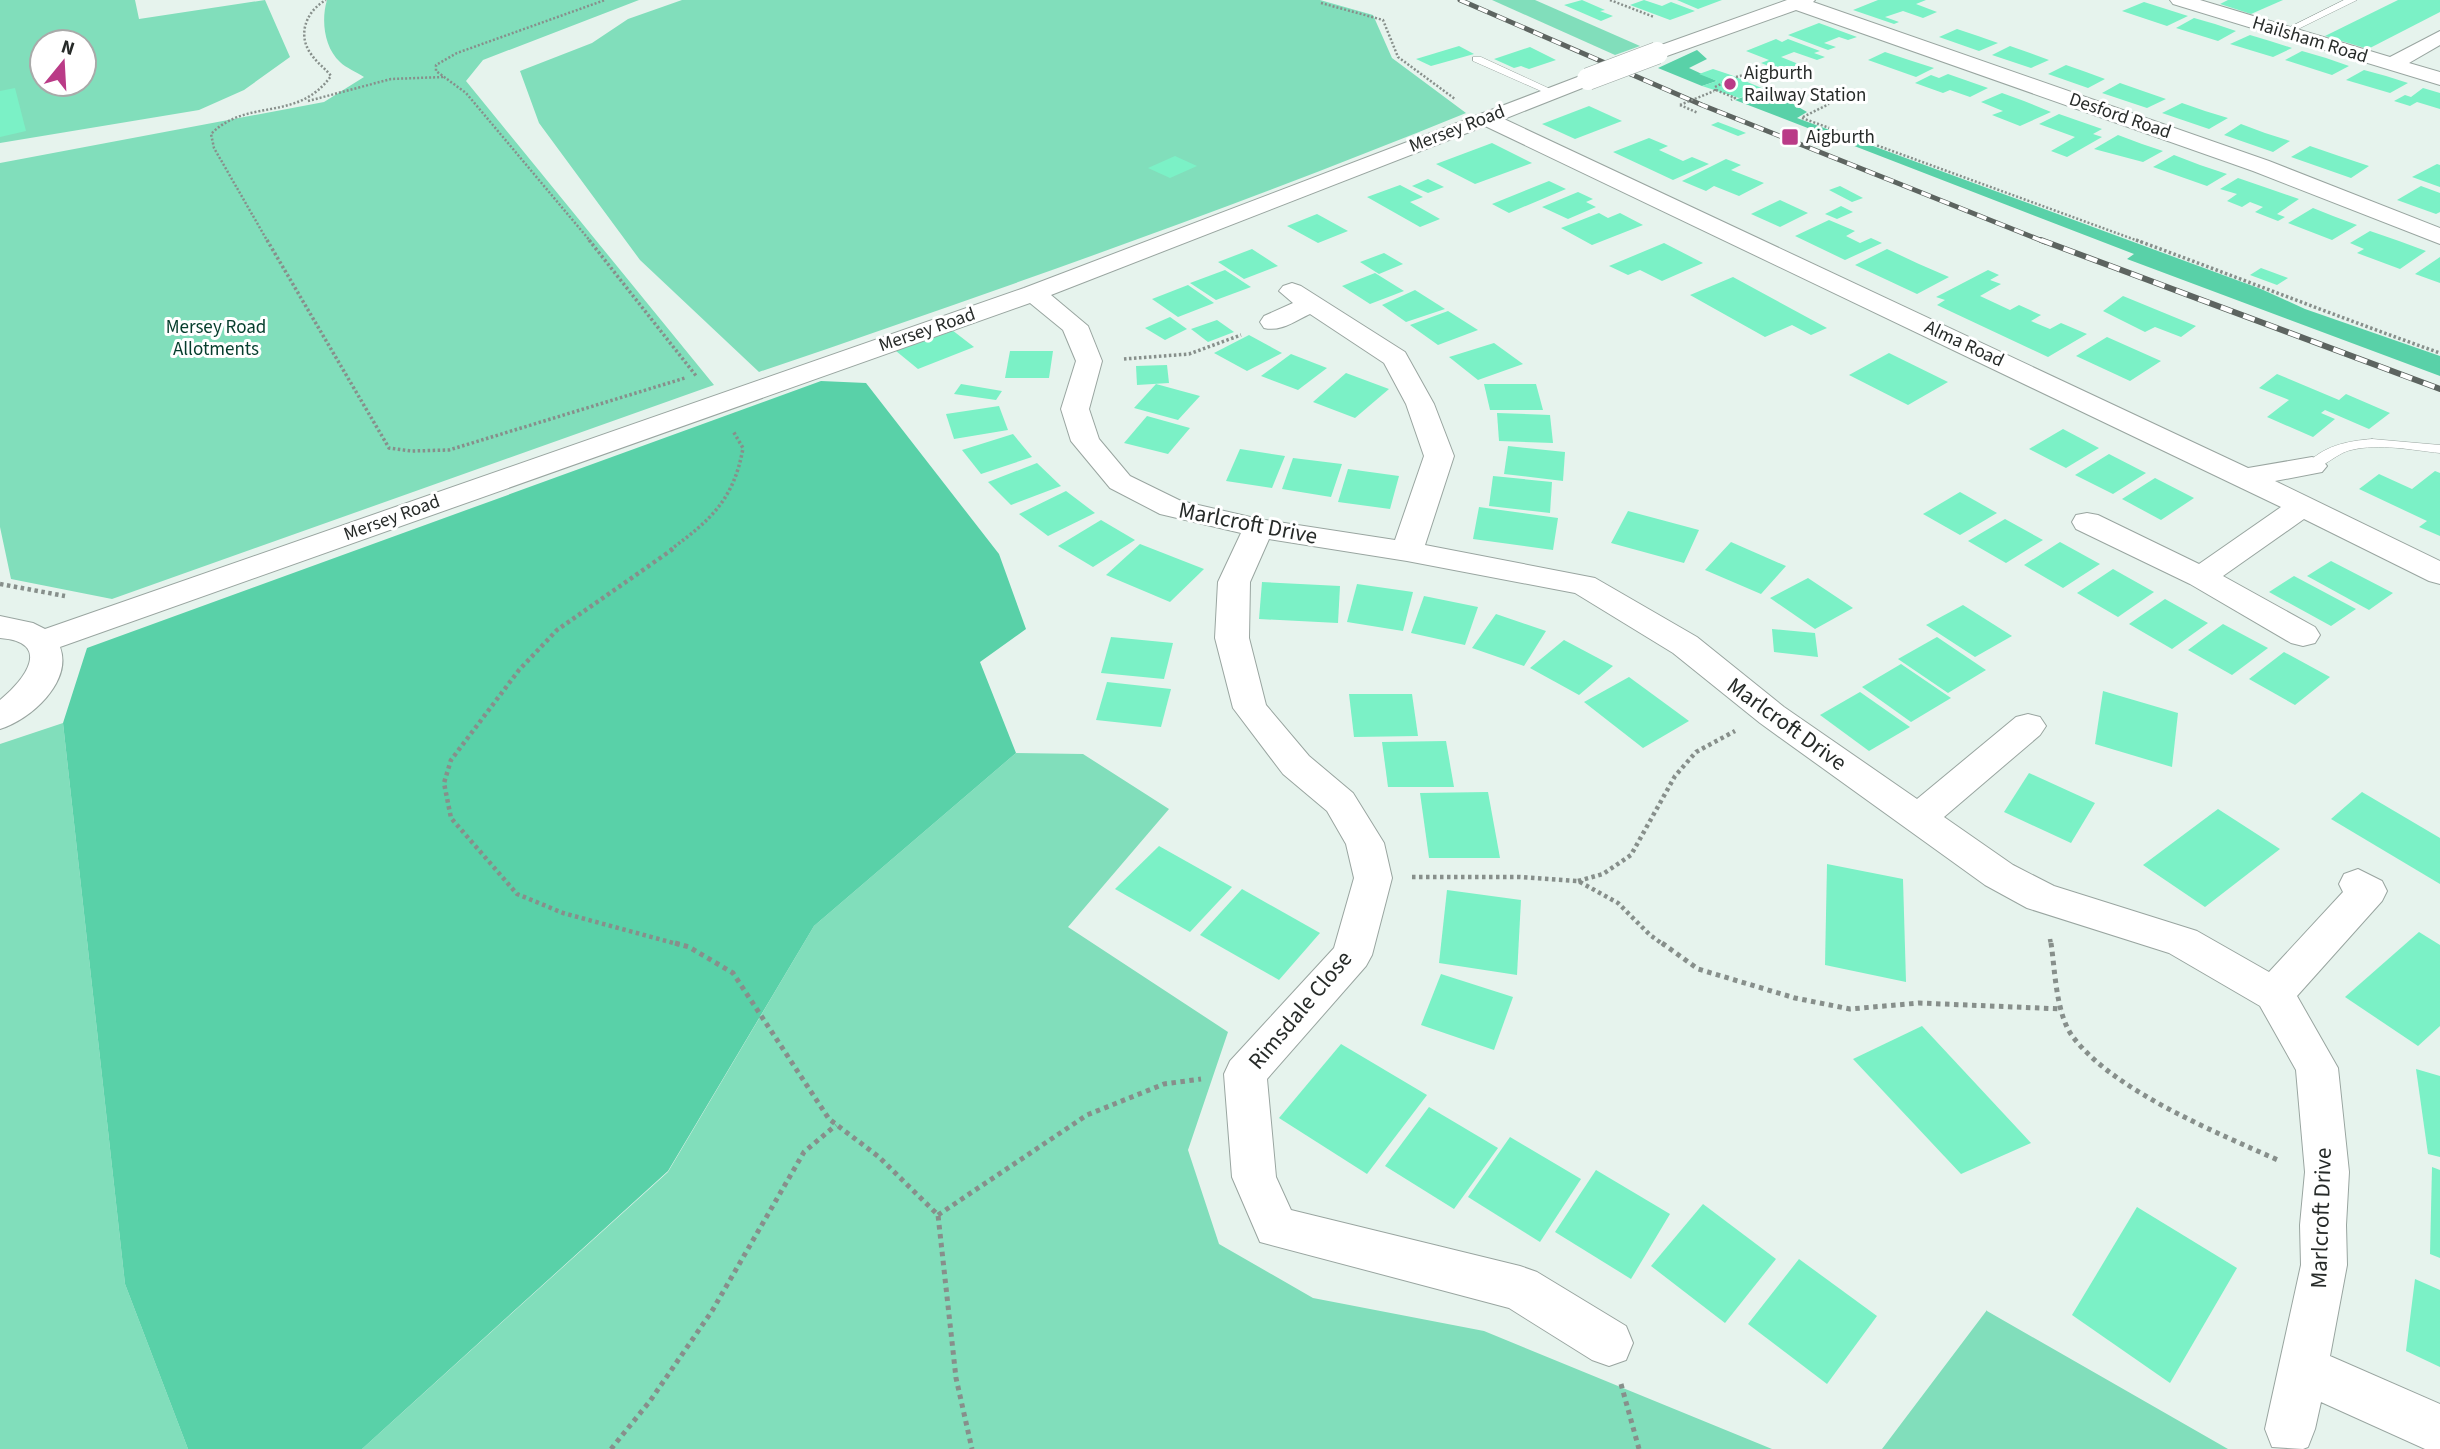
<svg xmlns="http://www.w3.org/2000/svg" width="2440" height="1449" viewBox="0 0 2440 1449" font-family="'Source Sans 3',sans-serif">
	<rect width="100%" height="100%" fill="#e6f3ed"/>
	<g fill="#81debb" fill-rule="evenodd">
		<path d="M0,0H135L139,19L265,0L290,57L244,90L199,110L0,143ZM42,42H84V84H42Z"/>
		<path d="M327,0H639L483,60L466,81L714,385L112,599L11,579L0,527V163L324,102L364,77C357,72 346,68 340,62C324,47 321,20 327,0Z"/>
		<path d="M682,0H1320L1373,15L1392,58L1466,113C1233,208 996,291 759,372L640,260L539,123L520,71L592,43L628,19Z"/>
		<path d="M1492,0H1535L1640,46L1615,55Z"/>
		<path d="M63,723L125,1284L188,1449H0V744Z"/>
		<path d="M1016,753L1083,754L1169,809L1068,927L1228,1032L1188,1150L1219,1244L1313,1298L1484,1331L1772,1449H362L668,1172L814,926Z"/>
		<path d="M1987,1310V1311L2228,1449H1882Z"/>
	</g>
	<g fill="#59d1a8">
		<path d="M1697,50L1707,59L1689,68L1717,81L1702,86L1658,68Z"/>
		<path d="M1751,94L1766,101L1778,95L1807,112L1797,118L2261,289L2305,309L2440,356V376L2127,259L2134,254L1735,100Z"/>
		<path d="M821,381L866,383L999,554L1026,629L980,662L1016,753L814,926L668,1171L362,1449H188L125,1284L63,723L87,648Z"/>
	</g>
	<g fill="#7bf1c6">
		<path d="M1582,0L1605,10L1600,11L1613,16L1601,21L1564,5Z"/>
		<path d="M1644,0L1662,6L1671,2L1695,11L1670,20L1630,5Z"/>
		<path d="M1677,0H1722L1698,9Z"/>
		<path d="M1878,0H1926L1916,4L1937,12L1923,18L1903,11L1885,17L1899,22L1894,24L1853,10Z"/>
		<path d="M2228,0H2283L2251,14L2220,4Z"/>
		<path d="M2398,0H2440V12L2368,49L2325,36Z"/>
		<path d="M2144,2L2188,16L2167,26L2122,11Z"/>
		<path d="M2194,18L2215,24L2236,31L2218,41L2176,28Z"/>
		<path d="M1819,23L1857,37L1848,40L1839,37L1824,43L1836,47L1828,50L1788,35Z"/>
		<path d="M1957,29L1978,36L1998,43L1979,51L1939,37Z"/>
		<path d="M2250,35L2270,41L2292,48L2273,57L2230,44Z"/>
		<path d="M1776,39L1782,42L1788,39L1820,51L1814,53L1825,57L1817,60L1794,52L1781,57L1801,65L1784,72L1761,63L1769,60L1746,51Z"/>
		<path d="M1459,46L1474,54L1431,66L1416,59Z"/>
		<path d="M2010,46L2030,53L2049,60L2031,68L1992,55Z"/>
		<path d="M1530,47L1556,60L1529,69L1521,66L1514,68L1494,59Z"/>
		<path d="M2302,51L2326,58L2349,66L2332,75L2285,60Z"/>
		<path d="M1885,52L1909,60L1934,68L1916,77L1868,60Z"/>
		<path d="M2066,65L2086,72L2105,79L2088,88L2048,74Z"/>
		<path d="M1713,69L1731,75L1778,95L1766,101L1751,94L1739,98L1702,86L1717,81L1699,74Z"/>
		<path d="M2364,70L2386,76L2408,83L2390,93L2346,80Z"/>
		<path d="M1948,74L1988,88L1970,97L1950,90L1943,93L1915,83L1931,75L1939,78Z"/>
		<path d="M2120,83L2140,90L2166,99L2147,108L2102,93Z"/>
		<path d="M15,88L26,131L0,137V91Z"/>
		<path d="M2423,88L2440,93V109L2417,102L2410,106L2394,101L2405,95L2411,97Z"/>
		<path d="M2002,93L2024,101L2051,112L2020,126L1992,115L2003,111L1981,102Z"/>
		<path d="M2182,103L2205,111L2228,118L2209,129L2162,113Z"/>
		<path d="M1589,106L1622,121L1575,139L1542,124Z"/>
		<path d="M2059,114L2102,129L2093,134L2102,137L2067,157L2051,151L2075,137L2039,124Z"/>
		<path d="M1718,122L1739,130L1746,133L1738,136L1711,125Z"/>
		<path d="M2241,124L2265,133L2290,141L2273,152L2224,135Z"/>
		<path d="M2118,135L2142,144L2163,151L2143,162L2094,149Z"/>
		<path d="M1649,138L1668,146L1659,150L1683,161L1692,157L1709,164L1673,180L1613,152Z"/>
		<path d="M1492,143L1532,163L1475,184L1436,164Z"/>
		<path d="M2310,146L2339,156L2369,166L2351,178L2291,157Z"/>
		<path d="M2174,155L2200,165L2227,174L2207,186L2153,167Z"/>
		<path d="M1175,156L1197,166L1170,178L1148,168Z"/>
		<path d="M1726,159L1741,165L1731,170L1764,183L1739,196L1714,186L1706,191L1682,181Z"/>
		<path d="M2437,164L2440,165V187L2412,177Z"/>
		<path d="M2238,178L2270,189L2299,199L2277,214L2285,217L2278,221L2255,212L2263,207L2250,202L2242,207L2227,201L2237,194L2220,189Z"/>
		<path d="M1428,179L1444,187L1428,193L1412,186Z"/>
		<path d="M1549,181L1566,189L1509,213L1492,204Z"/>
		<path d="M1400,185L1423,197L1410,202L1440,219L1420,227L1367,197Z"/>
		<path d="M1840,186L1863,198L1852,202L1829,190Z"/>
		<path d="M2421,186L2440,193V212L2436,214L2397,200Z"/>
		<path d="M1578,192L1593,199L1586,202L1596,207L1568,219L1542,207Z"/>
		<path d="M1780,200L1808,213L1780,227L1751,214Z"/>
		<path d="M1841,206L1853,212L1837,219L1825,214Z"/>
		<path d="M2313,208L2333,216L2357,225L2332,240L2288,223Z"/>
		<path d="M1599,213L1608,218L1620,213L1643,225L1592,245L1561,228Z"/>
		<path d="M1317,214L1348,231L1318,243L1287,226Z"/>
		<path d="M1829,220L1855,231L1846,236L1860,243L1871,238L1882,243L1845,260L1795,236Z"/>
		<path d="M2370,231L2399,241L2426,251L2400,269L2357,253L2364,249L2350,243Z"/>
		<path d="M1664,243L1703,263L1662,281L1640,270L1628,275L1609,266Z"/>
		<path d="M1252,249L1278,266L1244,279L1218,262Z"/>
		<path d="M1887,249L1919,264L1949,277L1917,294L1855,265Z"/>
		<path d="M1384,253L1403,264L1379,274L1360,262Z"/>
		<path d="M2440,257V283L2415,274Z"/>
		<path d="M2261,268L2288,278L2277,285L2250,275Z"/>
		<path d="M1225,270L1251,287L1216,300L1190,283Z"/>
		<path d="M1988,270L1999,275L1990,280L2001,284L1980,296L2010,310L2019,305L2041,315L2031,321L2050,329L2061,323L2087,334L2048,357L1937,305L1945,300L1936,297Z"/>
		<path d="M1375,273L1404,291L1370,304L1342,286Z"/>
		<path d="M1733,277L1827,328L1811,335L1792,325L1765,337L1690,295Z"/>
		<path d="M1188,285L1214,303L1178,317L1152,299Z"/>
		<path d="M1415,290L1445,309L1406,322L1382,305Z"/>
		<path d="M2123,296L2196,326L2181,337L2155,327L2145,332L2103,311Z"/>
		<path d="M1448,311L1478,330L1438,345L1410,325Z"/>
		<path d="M1170,317L1187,329L1165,340L1145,328Z"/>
		<path d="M1217,320L1234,332L1208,342L1191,329Z"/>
		<path d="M952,330L974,347L918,369L896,351Z"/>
		<path d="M1249,335L1282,353L1247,371L1214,353Z"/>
		<path d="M2107,337L2161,361L2130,381L2076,356Z"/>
		<path d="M1494,343L1523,364L1478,380L1449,357Z"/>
		<path d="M1010,351H1053L1049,378H1005Z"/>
		<path d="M1889,353L1948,382L1908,405L1849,375Z"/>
		<path d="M1291,354L1327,368L1298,390L1261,376Z"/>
		<path d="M1167,365L1169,383L1137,385L1136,366Z"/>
		<path d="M1346,373L1389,389L1355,418L1313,402Z"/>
		<path d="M2277,374L2339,400L2346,394L2390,413L2369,429L2325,410L2321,413L2335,419L2313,437L2267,417L2289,400L2259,388Z"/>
		<path d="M961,384L1002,391L996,400L954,394Z"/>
		<path d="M1156,384L1200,396L1178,420L1134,408Z"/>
		<path d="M1484,384H1536L1543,410H1490Z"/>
		<path d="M999,406L1008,430L954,439L946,414Z"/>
		<path d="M1497,413L1550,415L1553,443L1499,441Z"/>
		<path d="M1147,416L1190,428L1168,454L1124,443Z"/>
		<path d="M2063,429L2099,448L2066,468L2029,449Z"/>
		<path d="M1013,434L1032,457L981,474L962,450Z"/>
		<path d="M1508,446L1565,452L1563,481L1504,474Z"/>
		<path d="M1240,449L1285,456L1272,488L1226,481Z"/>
		<path d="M2109,454L2146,473L2113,494L2075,475Z"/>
		<path d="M1293,458L1342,464L1331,497L1282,489Z"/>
		<path d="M1037,463L1061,486L1011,505L988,482Z"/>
		<path d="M1348,469L1399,476L1390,509L1338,502Z"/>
		<path d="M2435,471L2440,473V536L2419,527L2427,521L2359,489L2379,474L2412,489Z"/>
		<path d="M1493,476L1552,482L1550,513L1489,506Z"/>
		<path d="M2155,478L2194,498L2161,520L2122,499Z"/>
		<path d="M1066,491L1095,513L1048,536L1019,514Z"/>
		<path d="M1960,492L1997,513L1960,535L1923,514Z"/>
		<path d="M1479,507L1558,518L1553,550L1473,539Z"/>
		<path d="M1628,511L1699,530L1684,563L1611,543Z"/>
		<path d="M2005,519L2043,540L2006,563L1968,541Z"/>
		<path d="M1101,520L1135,540L1093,567L1058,546Z"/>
		<path d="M1731,542L1786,566L1761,594L1705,570Z"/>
		<path d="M2060,542L2100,564L2063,588L2024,565Z"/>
		<path d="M1140,544L1204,569L1170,602L1106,575Z"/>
		<path d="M2331,561L2393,593L2369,610L2307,576Z"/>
		<path d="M2113,569L2154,592L2118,617L2077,593Z"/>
		<path d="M2294,576L2356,609L2331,626L2269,592Z"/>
		<path d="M1808,578L1853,608L1815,629L1770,598Z"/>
		<path d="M1262,582L1340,586L1338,623L1259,619Z"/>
		<path d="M1357,584L1413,592L1403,631L1347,622Z"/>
		<path d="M1424,596L1478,607L1465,645L1411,633Z"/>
		<path d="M2165,599L2208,623L2172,649L2129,624Z"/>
		<path d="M1963,605L2012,636L1975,657L1926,625Z"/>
		<path d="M1496,614L1546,631L1524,666L1472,648Z"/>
		<path d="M2223,624L2268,648L2232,675L2188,650Z"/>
		<path d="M1772,629L1815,633L1818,657L1774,652Z"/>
		<path d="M1111,637L1173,643L1164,679L1101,673Z"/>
		<path d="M1937,637L1986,670L1948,693L1898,659Z"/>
		<path d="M1564,640L1613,666L1579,695L1530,668Z"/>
		<path d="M2284,652L2330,677L2295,705L2249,679Z"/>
		<path d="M1901,664L1951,698L1911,722L1862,687Z"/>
		<path d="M1629,677L1689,721L1643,748L1584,702Z"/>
		<path d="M1107,682L1171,689L1161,727L1096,720Z"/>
		<path d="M2103,691L2178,713L2172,767L2095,744Z"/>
		<path d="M1860,692L1910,727L1869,751L1820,715Z"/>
		<path d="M1349,694H1412L1418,736L1354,737Z"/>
		<path d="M1446,741L1454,787H1388L1382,742Z"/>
		<path d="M2029,773L2095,803L2071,843L2004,812Z"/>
		<path d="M1488,792L1500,858H1429L1420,793Z"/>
		<path d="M2362,792L2440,838V884L2331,819Z"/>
		<path d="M2218,809L2280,849L2205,907L2143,865Z"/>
		<path d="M1159,846L1232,887L1190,932L1115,889Z"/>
		<path d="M1827,864L1903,879L1906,982L1825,965Z"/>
		<path d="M1242,889L1320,933L1279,980L1200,935Z"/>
		<path d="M1447,890L1521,900L1517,975L1439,963Z"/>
		<path d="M2419,932L2440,945V1026L2418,1046L2345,997Z"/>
		<path d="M1441,974L1513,997L1494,1050L1421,1025Z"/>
		<path d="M1922,1026L2031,1143L1961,1174L1853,1059Z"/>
		<path d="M1341,1044L1427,1095L1367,1174L1279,1118Z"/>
		<path d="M2416,1069L2440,1076V1157L2428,1154Z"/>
		<path d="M1429,1107L1498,1148L1454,1209L1385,1166Z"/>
		<path d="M1510,1137L1581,1179L1540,1242L1468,1197Z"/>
		<path d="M2432,1167L2440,1170V1258L2430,1254Z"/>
		<path d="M1596,1170L1670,1214L1631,1279L1555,1232Z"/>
		<path d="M1703,1204L1776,1259L1725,1323L1651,1266Z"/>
		<path d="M2137,1207L2237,1268L2170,1383L2072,1315Z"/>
		<path d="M1799,1259L1877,1316L1827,1384L1748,1324Z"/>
		<path d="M2415,1279L2440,1290V1367L2406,1351Z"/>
	</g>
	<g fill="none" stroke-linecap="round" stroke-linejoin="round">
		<g stroke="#99a5a0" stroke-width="1">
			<g id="service">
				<path d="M2344,0H2357L2288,34L2280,32Z"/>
				<path d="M1473,57H1481L1559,93L1550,95L1473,61Z"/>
				<path d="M2372,439L2440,445V453C2411,450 2380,443 2351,450C2336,453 2320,472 2307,469L2305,466C2322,446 2347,441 2372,439Z"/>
			</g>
		</g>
		<g stroke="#99a5a0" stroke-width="2">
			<g id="minor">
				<path d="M1787,0H1815L1813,2L2269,161L2440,228V244L2253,171L1796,10L1664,57H1650L1647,53L1650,49Z"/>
				<path d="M2170,0H2200L2390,57L2440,31V45L2409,63L2440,72V85L2173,4Z"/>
				<path d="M1588,73L1595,75L1598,79L1595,83L1504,119L2248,468L2312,457L2322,460L2327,466L2322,472L2275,481L2440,561V584L2429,581L2304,519L2223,576L2315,627L2320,635L2315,643L2303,646L2291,643L2190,584L2076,529L2072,522L2076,515L2087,513L2098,515L2199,564L2281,507L1485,126L1051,295L1088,326L1102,361L1089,409L1099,439L1130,476L1181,501L1259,519L1395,540L1424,456L1406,404L1384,363L1310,314C1295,321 1281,332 1264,328L1260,322L1264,316L1293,303L1279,291L1283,286L1292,283L1301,286L1405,352L1434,404L1454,456L1425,545L1595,578L1697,637L1784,707L1917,799L2016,717L2028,714L2040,717L2046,726L2040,735L1944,817L2013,865L2054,886L2197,931L2269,972L2343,892L2339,884L2344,874L2358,869L2382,881L2387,891L2382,901L2297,996L2338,1068L2349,1172L2346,1225L2347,1265L2330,1356L2440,1404V1449H2425L2321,1402L2315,1429L2308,1447L2303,1449L2272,1447L2265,1429L2301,1265L2300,1225L2305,1172L2296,1070L2260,1006L2169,953L2027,908L1985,885L1760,723L1673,653L1575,593L1407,561L1269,539L1250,582L1249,638L1266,705L1309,756L1353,793L1384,843L1392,878L1372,955L1366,966L1267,1079L1276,1177L1291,1210L1520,1266L1537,1272L1626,1326L1633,1343L1626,1360L1609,1366L1592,1360L1509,1308L1260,1242L1232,1177L1224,1074L1230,1061L1334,948L1354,878L1346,844L1327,811L1283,774L1233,708L1215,638L1218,582L1241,533L1160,514L1110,488L1071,441L1061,409L1076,361L1063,330L1030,303L60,647C73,682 30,720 0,729V700C25,680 53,642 0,638V616L33,623L45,629L1024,288Z"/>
			</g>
		</g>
		<g stroke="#878f8b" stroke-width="2.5" stroke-dasharray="2 2" stroke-linecap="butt">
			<path d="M1610,0L1654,17"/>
			<path d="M1321,3L1383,20L1398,57L1455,99"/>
			<path d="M1736,77L1752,73"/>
			<path d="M1716,90L1735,98L1731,100"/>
			<path d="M1715,91V87L1723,83"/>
			<path d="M308,101L391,79L443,77"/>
			<path d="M1680,105L1698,113"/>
			<path d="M1803,117L1829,104"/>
			<path d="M1802,118L2141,242"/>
			<path d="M268,242L214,148L211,134C248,97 297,123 331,76C325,68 317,63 311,54C297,35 306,11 326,0"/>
			<path d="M591,242L466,93L436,71V65L457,53L605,0"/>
		</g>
		<g stroke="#878f8b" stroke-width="3.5" stroke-dasharray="2.5 2.5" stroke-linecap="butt">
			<path d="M267,240L389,448L411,451L449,450L685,378"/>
			<path d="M589,240L697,377"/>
			<path d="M2136,240C2237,277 2338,317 2440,353"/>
			<path d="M1124,359L1189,354L1241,335"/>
			<path d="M670,550C711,520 734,499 743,448L733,431"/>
		</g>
		<g stroke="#878f8b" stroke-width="4.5" stroke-dasharray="3.5 3.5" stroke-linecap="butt">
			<path d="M673,549L557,630L519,670L451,760L444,783L451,818L517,894L563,913L681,945"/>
			<path d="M0,584L65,596"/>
			<path d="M1412,877H1519L1578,881L1618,903L1650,935L1664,945"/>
			<path d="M1578,881L1603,874L1631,855L1675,776L1696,752L1735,731"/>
			<path d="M2050,939L2051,945"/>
		</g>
		<g stroke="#878f8b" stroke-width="5" stroke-dasharray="4.5 4.5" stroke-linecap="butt">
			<path d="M675,943L689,947L733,973L829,1119L879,1157L938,1215L956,1378L972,1449"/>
			<path d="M1662,943L1698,969L1795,998L1850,1009L1919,1003L2062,1009"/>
			<path d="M2051,943C2055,970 2056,1015 2073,1037C2115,1092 2218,1133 2280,1161"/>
			<path d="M938,1215L1087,1115L1164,1084L1201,1079"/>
			<path d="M1621,1384L1639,1449"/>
			<path d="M611,1449L650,1401L712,1311L804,1152L836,1125"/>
		</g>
		<use href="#service" fill="#fff" fill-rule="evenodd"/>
		<use href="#minor" fill="#fff" fill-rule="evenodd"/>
		<g stroke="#5d6460" stroke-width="5">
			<path id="rail-far1" d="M1460,0L1702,105L2045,242"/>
		</g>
		<g stroke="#5d6460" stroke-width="6">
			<path id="rail" d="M2041,240L2440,389"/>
		</g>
		<use href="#rail-far1" stroke="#fff" stroke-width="3.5" stroke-dasharray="10" stroke-linecap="butt"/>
		<use href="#rail" stroke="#fff" stroke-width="4.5" stroke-dasharray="12" stroke-linecap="butt"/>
		<g stroke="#99a5a0" stroke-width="23" stroke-linecap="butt">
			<path id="minor-bridge" d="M1588,79L1657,53"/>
		</g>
		<path stroke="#878f8b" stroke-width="2.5" stroke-dasharray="2 2" stroke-linecap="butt" d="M1680,105L1714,91"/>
		<use href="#minor-bridge" stroke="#fff" stroke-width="22"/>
	</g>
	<g fill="#ba3b87" stroke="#fff" stroke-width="2.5">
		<circle cx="1730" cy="84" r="7"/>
		<rect x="1781" y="128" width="18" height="18" rx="3.5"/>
	</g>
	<g text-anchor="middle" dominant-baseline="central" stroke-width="6" stroke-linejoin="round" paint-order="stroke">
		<g font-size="19" fill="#272b29" stroke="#fff">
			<text transform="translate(2310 40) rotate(17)">Hailsham Road</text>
			<text transform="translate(2120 116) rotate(19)">Desford Road</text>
			<text transform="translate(1457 129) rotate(-21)">Mersey Road</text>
			<text transform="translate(927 330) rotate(-19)">Mersey Road</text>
			<text transform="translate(1964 344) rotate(25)">Alma Road</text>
			<text transform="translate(392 518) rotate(-20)">Mersey Road</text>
		</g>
		<g font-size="19" fill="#272b29" stroke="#fff" text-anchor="start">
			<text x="1744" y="73">Aigburth<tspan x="1744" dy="22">Railway Station</tspan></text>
			<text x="1806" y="137">Aigburth</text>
		</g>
		<g font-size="19" fill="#053d2c" stroke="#fff">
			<text x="216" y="327">Mersey Road<tspan x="216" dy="22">Allotments</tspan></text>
		</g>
		<g font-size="23" fill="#272b29" stroke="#fff">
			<text transform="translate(1248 523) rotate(11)">Marlcroft Drive</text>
			<text transform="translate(1787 724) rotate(36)">Marlcroft Drive</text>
			<text transform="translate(1300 1010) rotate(-50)">Rimsdale Close</text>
			<text transform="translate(2321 1218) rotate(-88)">Marlcroft Drive</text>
		</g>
	</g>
	<g transform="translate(63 63) rotate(18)"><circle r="33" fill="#ffffff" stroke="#a9aaa9" stroke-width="2"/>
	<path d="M0-5L12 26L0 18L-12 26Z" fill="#ba3b87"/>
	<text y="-10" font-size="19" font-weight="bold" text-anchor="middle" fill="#272b29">N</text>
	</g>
</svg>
